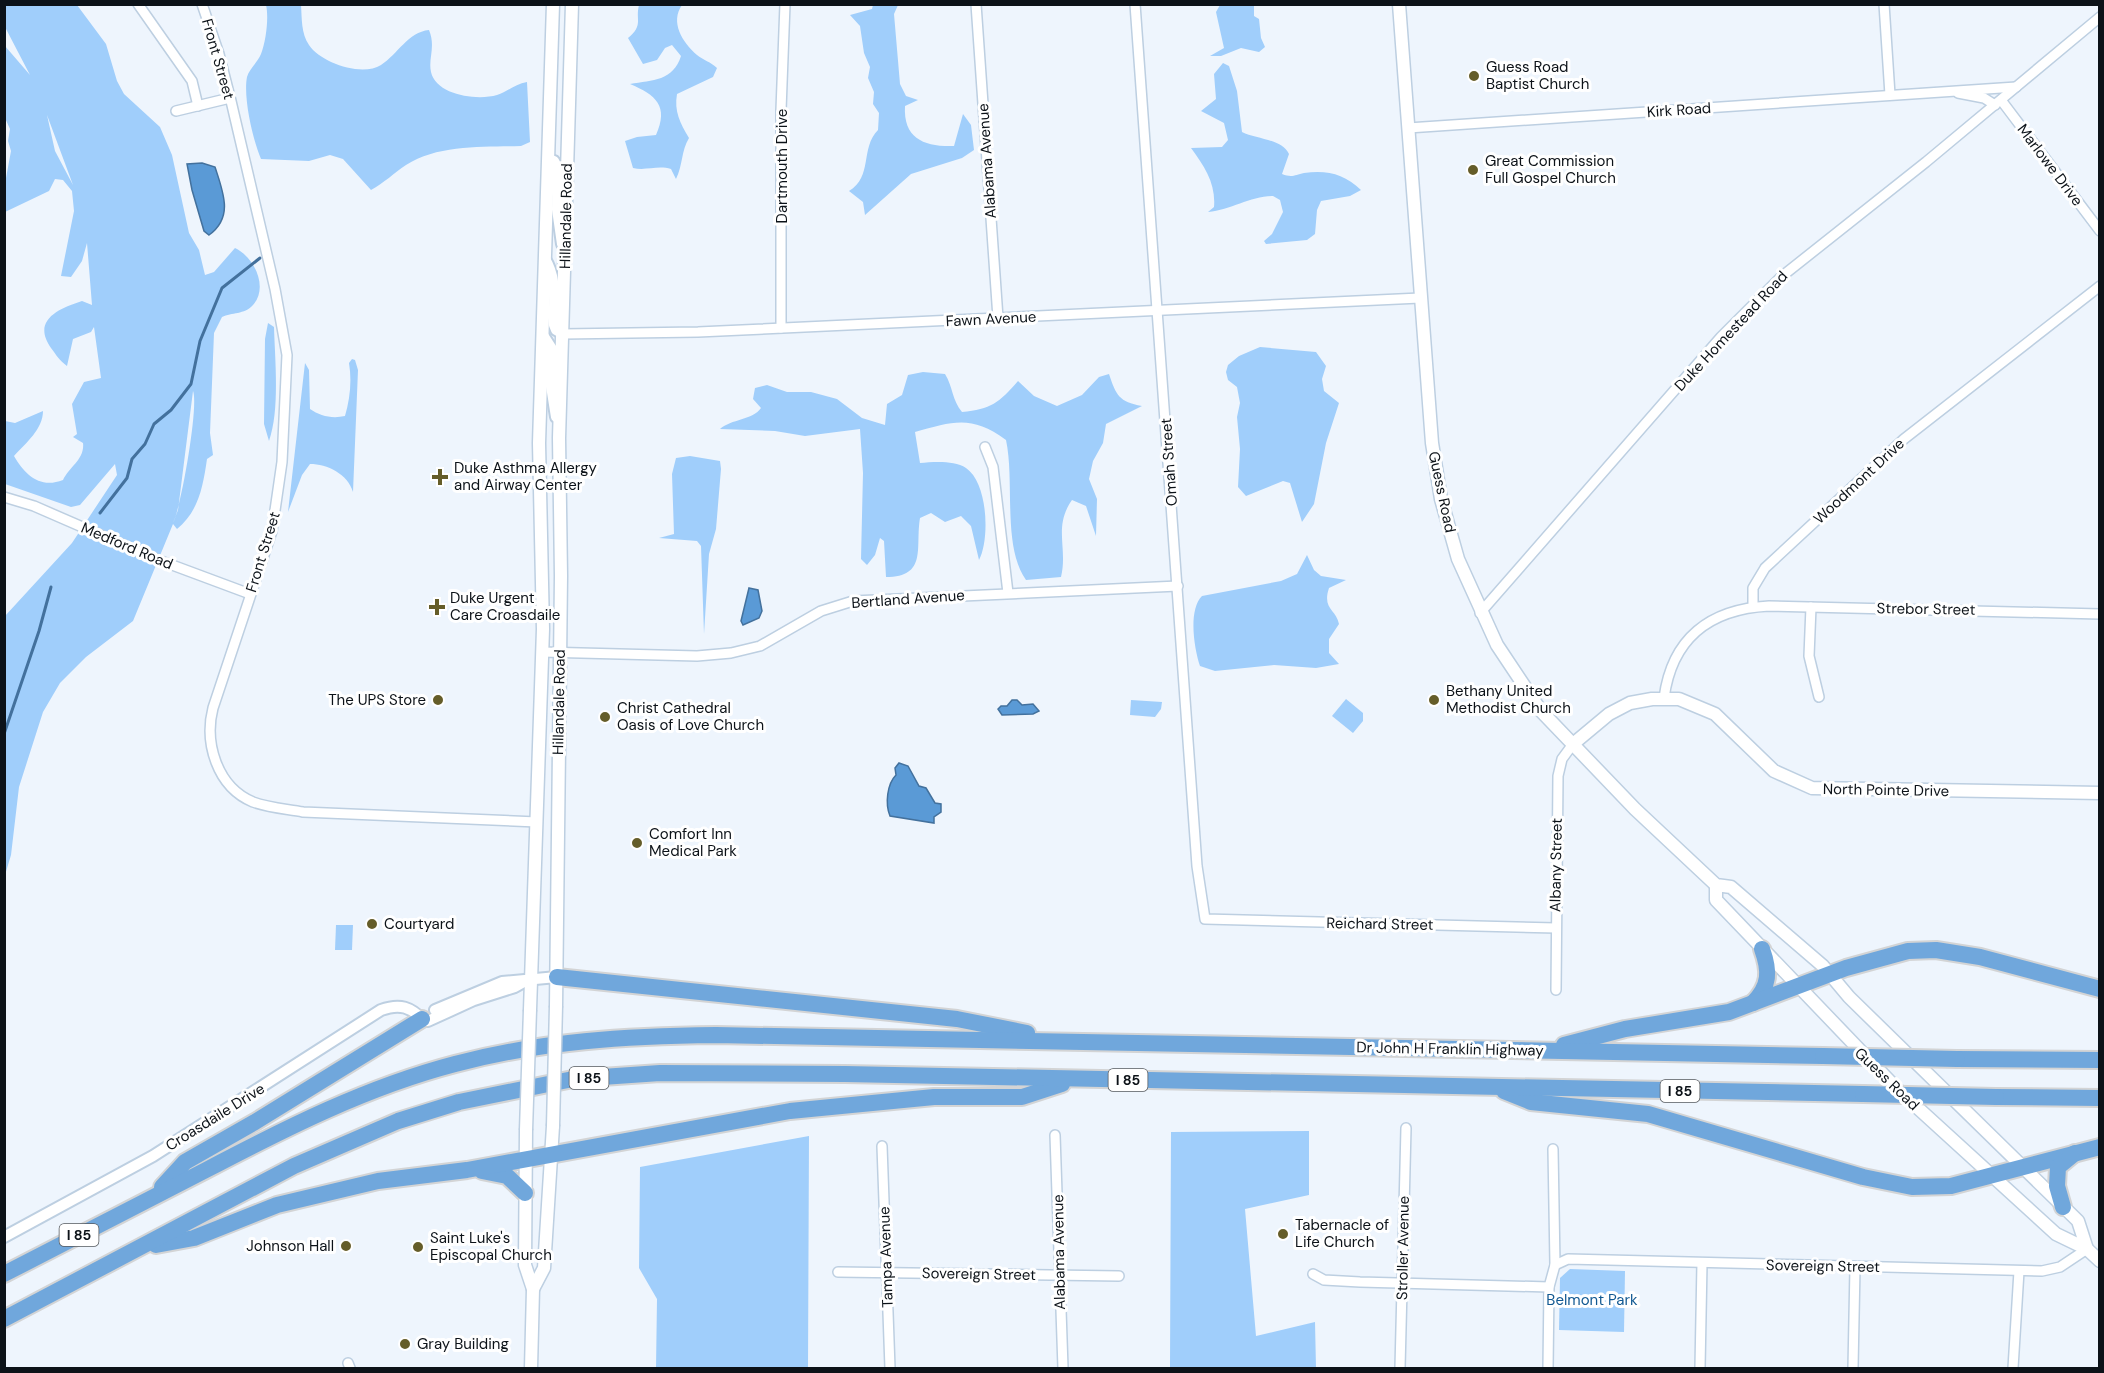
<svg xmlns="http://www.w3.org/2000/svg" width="2104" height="1373" viewBox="0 0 2104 1373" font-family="'DM Sans',sans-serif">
	<rect width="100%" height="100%" fill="#eef5fd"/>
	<g fill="#a0cefb" fill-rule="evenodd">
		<path d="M5,5H77L106,44L117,81L124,94L160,127L172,155L189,233L199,250L205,275L214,272L235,248C254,257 269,287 253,305C244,315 232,312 222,317L214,333L210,433L213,455L207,459C203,486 199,511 177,529L173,524L133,621L86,657L60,683L43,712L19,787L11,855L5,875V616L72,543L117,475L115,464L80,505L71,507L5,484V421L15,423L43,411C43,429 26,443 14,456C25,475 40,489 63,480C69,467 85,459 83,443L73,437L77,434L72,404L84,382L101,378L94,327L91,332L73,339L67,366C59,360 57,356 51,348C32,321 57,309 82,301L92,305L87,243L82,261L71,277L61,276L74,211L72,191L63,180L55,179L49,191L5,212L6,178L11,151L8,141L10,129L5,118V46L30,75L5,27ZM47,115L73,185L55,151ZM193,391C199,405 181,508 173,523L178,510Z"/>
		<path d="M266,5H301C302,19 301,33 309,45C321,63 362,77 381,65C398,54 408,32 429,30C436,47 428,58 431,72C436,95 477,101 497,95C507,92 515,84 527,82L530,142L521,146C484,147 439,144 406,165C394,173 384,183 371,190L343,159L330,155L309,161L261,159C253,140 243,98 247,77C249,69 258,62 261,54C266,41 269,17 266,5Z"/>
		<path d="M639,5H682C670,22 682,42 697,55C703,60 711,62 717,68L713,77L677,94C674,111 680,123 689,138C681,151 683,165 676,179L671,169C658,165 646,171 633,168L625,141L637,137L656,135C669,106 656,95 630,84C653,80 673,81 681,56L672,45L665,48L657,60L643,64L628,38C644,25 635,20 639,5Z"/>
		<path d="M873,5H898L894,14L900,84L906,96L918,100L905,106C903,139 925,147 954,146L963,114L971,125L974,150L962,158L911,174L865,215L863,202L849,191C873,177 860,148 878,130L879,113L873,104L874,92L868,78L870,67L864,53L860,26L850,15L872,9Z"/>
		<path d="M1220,5H1254V16L1259,19L1261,38L1265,47L1259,52L1241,48L1221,56H1210L1224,48L1216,12Z"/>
		<path d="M1223,63L1229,66L1237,91L1242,132C1256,139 1282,139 1289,154L1282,174C1292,178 1295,175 1304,173C1328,170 1344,174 1361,190L1350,196L1321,201L1317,210L1315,234L1307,240L1266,244L1264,241L1272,234L1283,212L1280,200L1273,196C1250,196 1231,210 1208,212L1214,207C1216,184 1205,167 1191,148L1222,147L1228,140L1224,123L1201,111L1216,99L1214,74Z"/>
		<path d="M268,323L274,327C275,361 280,410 269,441L264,424L265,339Z"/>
		<path d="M1260,347L1316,352L1326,366L1322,379L1324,391L1339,403L1326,443L1314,504L1302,522L1290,483L1283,481L1246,496L1238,487L1240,449L1237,417L1240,403L1237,387L1228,380L1226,372L1228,365L1239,356Z"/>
		<path d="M352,359L355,360L358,370L353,492C348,474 327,464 310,464L302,475L288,512L305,363L309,370L310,409C320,416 332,419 345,416C350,399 352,381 349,363Z"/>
		<path d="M923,372L945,374C953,387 952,400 962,412C991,409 999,403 1018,381L1034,396L1057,406L1082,395L1099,377L1109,374C1116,395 1119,402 1142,406L1106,424L1103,443L1093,461L1089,479L1097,499L1096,536L1086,506L1072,500C1053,527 1068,548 1061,577L1026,580C1002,546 1015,482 1006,440C972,415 954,421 915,432L920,463C933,462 954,460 966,468C988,483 990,539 979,560L971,526L961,516L945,522L931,513L920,518C915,547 928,577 886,577L884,541L880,538L875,555L867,565L861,559L863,473L860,429L805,436L775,431L720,429C731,419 753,420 761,408L753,399L755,388L767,385L787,392H811L837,399L862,418L885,425L887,404L902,395L908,375Z"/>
		<path d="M690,456L720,461L721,469L716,529L709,554L704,634L701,546L697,541L659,538L674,534L672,474L676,458Z"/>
		<path d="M1307,555L1314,570L1321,576L1346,580L1329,588C1322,609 1336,609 1339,624L1329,639V653L1339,664L1316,668L1274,665L1215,671L1200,666C1194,648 1188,610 1202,596L1281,581L1297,574Z"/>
		<path d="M1346,699L1363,713V721L1353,733L1332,716Z"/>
		<path d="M1131,700L1162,702L1161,709L1155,717L1130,715Z"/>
		<path d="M336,925H353L352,950H335Z"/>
		<path d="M1309,1131V1195L1245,1209L1256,1336L1315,1322L1316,1368H1170L1171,1132Z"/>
		<path d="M809,1136L808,1368H656L657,1299L639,1268L640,1167Z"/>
		<path d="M1570,1269L1625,1271L1624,1332L1559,1330L1560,1278Z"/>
	</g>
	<g fill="#5a9ad6" stroke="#43719d" stroke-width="1.5">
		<path d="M202,163L215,167C223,192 234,217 209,235L204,231L192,190L187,164Z"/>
		<path d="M749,588L758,590L762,611L759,618L743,625L741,621Z"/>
		<path d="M1012,700H1017L1022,705L1033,704L1039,711L1033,714L1002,715L998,709L1001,706H1007Z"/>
		<path d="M899,763L908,766L919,786L926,788L935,803L941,804V812L934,817V823L890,816C885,804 887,784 896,775L895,768Z"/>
	</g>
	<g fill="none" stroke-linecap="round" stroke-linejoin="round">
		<g stroke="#43719d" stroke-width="3">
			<path d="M100,513L127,478L132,459L145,444L154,424L171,410L191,384L200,341L222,288L260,258"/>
			<path d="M4,734L39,631L51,587"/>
		</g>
		<g stroke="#bdcfe1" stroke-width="12">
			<g id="minor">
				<path d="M138,4L192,81L198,106"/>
				<path d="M202,4L219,54L231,101L275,289L287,355L282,462L272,531L213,708C204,743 217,787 253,802C269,808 287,809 303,812L537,822"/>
				<path d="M976,4L998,318"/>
				<path d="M1135,4L1197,866L1205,919L1556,928"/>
				<path d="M1884,4L1890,95"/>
				<path d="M1958,93L1984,98L1995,105"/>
				<path d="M2001,100L2100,231"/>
				<path d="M176,111L230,98"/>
				<path d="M1408,128L2016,87"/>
				<path d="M781,328V110L785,4"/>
				<path d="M563,334L698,332L1420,298"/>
				<path d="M985,447L993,467L1008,593"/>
				<path d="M4,497L34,506L156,559L250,594"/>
				<path d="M1753,607V588L1765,568L1904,439L2100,286"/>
				<path d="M1811,607L1809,656L1819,697"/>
				<path d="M1480,613L1721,337L1781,277L1926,162L2100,17"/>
				<path d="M542,652L697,656L731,653L760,646L821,611L853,601L1178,586"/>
				<path d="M1664,698C1672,638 1710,609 1769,606L2100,614"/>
				<path d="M1556,990L1558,776L1562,759L1573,744"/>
				<path d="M1055,1135L1063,1368"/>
				<path d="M882,1146L890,1368"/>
				<path d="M1555,1265L1568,1259L2042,1271L2060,1267L2087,1249"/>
				<path d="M838,1272L1119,1276"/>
				<path d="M1313,1274L1324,1280L1360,1282L1549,1287"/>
				<path d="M348,1363L350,1368"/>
				<path d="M1400,1368L1406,1128"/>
				<path d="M1548,1368L1549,1287L1555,1265L1553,1149"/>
				<path d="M1700,1368L1702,1263"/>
				<path d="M1853,1368L1855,1267"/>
				<path d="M2013,1368L2019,1271"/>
			</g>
		</g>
		<g stroke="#bdcfe1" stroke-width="14">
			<g id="tertiary">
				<path d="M548,160L554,161L558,169L557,209L562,244"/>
				<path d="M545,259C558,280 553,302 554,325L556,330L563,334"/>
				<path d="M543,335L552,349L551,386L556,417"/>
				<path d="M435,1010L502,982L557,977"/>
				<path d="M4,1237L153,1156L381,1010C400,1003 411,1007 424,1021H428L474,1000L515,987L531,978"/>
			</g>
		</g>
		<g stroke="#bdcfe1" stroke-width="15">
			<g id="secondary">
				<path d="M1399,4L1432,443L1441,499L1458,559L1497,645L1541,711L1635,809L1716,885L1731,887L1823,966L1849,997L2078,1221L2087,1249"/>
				<path d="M1573,744L1609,714L1630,703L1652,699H1679L1715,714L1774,771L1812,788L2100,793"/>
				<path d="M1716,885V900L1897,1089L2056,1234L2087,1249L2100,1261"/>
				<path d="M556,1006L561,576L559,438L572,4"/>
				<path d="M530,1010L543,629L539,443L553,4"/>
				<path d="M526,1130L525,1265L533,1289L531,1368"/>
				<path d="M533,1289L544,1268L553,1126"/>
			</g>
		</g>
		<g stroke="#d3d4d5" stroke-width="20">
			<g id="motorway">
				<path d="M557,977L957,1019L1027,1033"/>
				<path d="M1753,1003C1770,986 1770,971 1762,949"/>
				<path d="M1564,1045L1625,1029L1729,1012L1846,968L1908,951L1936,950L1980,957L2100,989"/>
				<path d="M1957,1059L2100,1060"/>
				<path d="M1504,1091L1531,1102L1648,1114L1863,1177L1912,1187L1951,1186L2100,1147"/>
				<path d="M1996,1097L2100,1098"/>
				<path d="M482,1171L507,1176L525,1193"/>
				<path d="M162,1187L185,1162L255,1122L422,1019"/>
				<path d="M2063,1207L2057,1186L2058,1167L2075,1153"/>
				<path d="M156,1245L194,1238L277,1205L378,1181L467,1170L790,1111L934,1097H1022L1062,1084"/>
				<path d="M4,1274C72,1239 139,1204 206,1170C286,1128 367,1087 455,1064C541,1041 628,1036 716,1035L1823,1056"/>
				<path d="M4,1319L294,1166L398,1121L459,1102L573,1079L660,1073L845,1074L1863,1094"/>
			</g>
		</g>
		<use href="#minor" stroke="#fff" stroke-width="9"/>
		<use href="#tertiary" stroke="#fff" stroke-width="10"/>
		<use href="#secondary" stroke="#fff" stroke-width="12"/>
		<use href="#motorway" stroke="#70a7dc" stroke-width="16"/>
		<g stroke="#bdcfe1" stroke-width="15" stroke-linecap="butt">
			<g id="secondary-bridge">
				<path d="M553,1126L556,1006"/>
				<path d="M526,1130L530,1010"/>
			</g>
		</g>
		<g stroke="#d3d4d5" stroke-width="20" stroke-linecap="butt">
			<g id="motorway-bridge">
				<path d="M1823,1056L1957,1059"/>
				<path d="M1863,1094L1996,1097"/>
			</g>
		</g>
		<use href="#secondary-bridge" stroke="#fff" stroke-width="12"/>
		<use href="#motorway-bridge" stroke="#70a7dc" stroke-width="16"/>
	</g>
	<g fill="#655d29" stroke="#fff" stroke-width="2">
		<circle cx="1474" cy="76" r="6"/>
		<circle cx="1473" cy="170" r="6"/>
		<path d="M437 468h6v6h6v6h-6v6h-6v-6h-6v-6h6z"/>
		<path d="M434 598h6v6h6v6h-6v6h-6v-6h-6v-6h6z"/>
		<circle cx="438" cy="700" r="6"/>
		<circle cx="1434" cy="700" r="6"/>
		<circle cx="605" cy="717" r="6"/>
		<circle cx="637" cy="843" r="6"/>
		<circle cx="372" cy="924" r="6"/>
		<circle cx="1283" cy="1234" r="6"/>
		<circle cx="346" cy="1246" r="6"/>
		<circle cx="418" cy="1247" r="6"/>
		<circle cx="405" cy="1344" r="6"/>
	</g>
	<g text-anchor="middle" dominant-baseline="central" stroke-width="6" stroke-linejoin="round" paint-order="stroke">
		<g fill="#fff" stroke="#55595d" stroke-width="1.5">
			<rect x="569.5" y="1067" width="39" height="22" rx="4.5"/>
			<rect x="1108.5" y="1069" width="39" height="22" rx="4.5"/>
			<rect x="1660.5" y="1080" width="39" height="22" rx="4.5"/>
			<rect x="59.5" y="1224" width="39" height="22" rx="4.5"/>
		</g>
		<g font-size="14" font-weight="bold" fill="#0c1218">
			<text x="589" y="1078">I 85</text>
			<text x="1128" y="1080">I 85</text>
			<text x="1680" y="1091">I 85</text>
			<text x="79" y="1235">I 85</text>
		</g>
		<g font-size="15" fill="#0c1218" stroke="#fff">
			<text transform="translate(218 59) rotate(74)">Front Street</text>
			<text transform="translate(1679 110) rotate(-4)">Kirk Road</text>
			<text transform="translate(987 161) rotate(-94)">Alabama Avenue</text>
			<text transform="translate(2050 165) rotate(53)">Marlowe Drive</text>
			<text transform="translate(782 166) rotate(-90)">Dartmouth Drive</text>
			<text transform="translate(566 216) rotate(-89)">Hillandale Road</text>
			<text transform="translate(991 319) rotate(-3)">Fawn Avenue</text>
			<text transform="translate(1731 331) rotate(-47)">Duke Homestead Road</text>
			<text transform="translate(1169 462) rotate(-94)">Omah Street</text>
			<text transform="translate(1859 481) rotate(-43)">Woodmont Drive</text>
			<text transform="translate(1442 492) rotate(78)">Guess Road</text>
			<text transform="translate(127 546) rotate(23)">Medford Road</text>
			<text transform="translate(263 552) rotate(-73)">Front Street</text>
			<text transform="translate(908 599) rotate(-4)">Bertland Avenue</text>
			<text transform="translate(1926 609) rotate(1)">Strebor Street</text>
			<text transform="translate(559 702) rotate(-89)">Hillandale Road</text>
			<text transform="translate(1886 790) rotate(1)">North Pointe Drive</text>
			<text transform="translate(1556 865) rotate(-89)">Albany Street</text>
			<text transform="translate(1380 924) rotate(1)">Reichard Street</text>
			<text transform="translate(1450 1049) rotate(1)">Dr John H Franklin Highway</text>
			<text transform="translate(1887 1079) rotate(44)">Guess Road</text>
			<text transform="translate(215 1117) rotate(-32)">Croasdaile Drive</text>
			<text transform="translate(1403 1248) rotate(-89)">Stroller Avenue</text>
			<text transform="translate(1059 1252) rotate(-91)">Alabama Avenue</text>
			<text transform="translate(886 1257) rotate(-92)">Tampa Avenue</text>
			<text transform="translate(1823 1266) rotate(1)">Sovereign Street</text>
			<text transform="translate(979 1274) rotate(1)">Sovereign Street</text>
		</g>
		<g font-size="15" fill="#0c1218" stroke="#fff" text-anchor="start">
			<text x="1486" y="67">Guess Road<tspan x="1486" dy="17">Baptist Church</tspan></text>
			<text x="1485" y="161">Great Commission<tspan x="1485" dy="17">Full Gospel Church</tspan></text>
			<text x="454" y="468">Duke Asthma Allergy<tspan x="454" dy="17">and Airway Center</tspan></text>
			<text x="450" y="598">Duke Urgent<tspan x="450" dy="17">Care Croasdaile</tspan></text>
			<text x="1446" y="691">Bethany United<tspan x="1446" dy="17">Methodist Church</tspan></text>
			<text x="426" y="700" text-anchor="end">The UPS Store</text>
			<text x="617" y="708">Christ Cathedral<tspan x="617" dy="17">Oasis of Love Church</tspan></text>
			<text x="649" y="834">Comfort Inn<tspan x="649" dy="17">Medical Park</tspan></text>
			<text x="384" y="924">Courtyard</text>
			<text x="1295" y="1225">Tabernacle of<tspan x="1295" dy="17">Life Church</tspan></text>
			<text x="430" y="1238">Saint Luke's<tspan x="430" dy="17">Episcopal Church</tspan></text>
			<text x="334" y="1246" text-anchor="end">Johnson Hall</text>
			<text x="417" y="1344">Gray Building</text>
		</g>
		<g font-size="15" fill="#125992" stroke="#fff">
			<text x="1592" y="1300">Belmont Park</text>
		</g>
	</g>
	<rect width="2104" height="1373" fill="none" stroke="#0c1218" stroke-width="12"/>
</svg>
